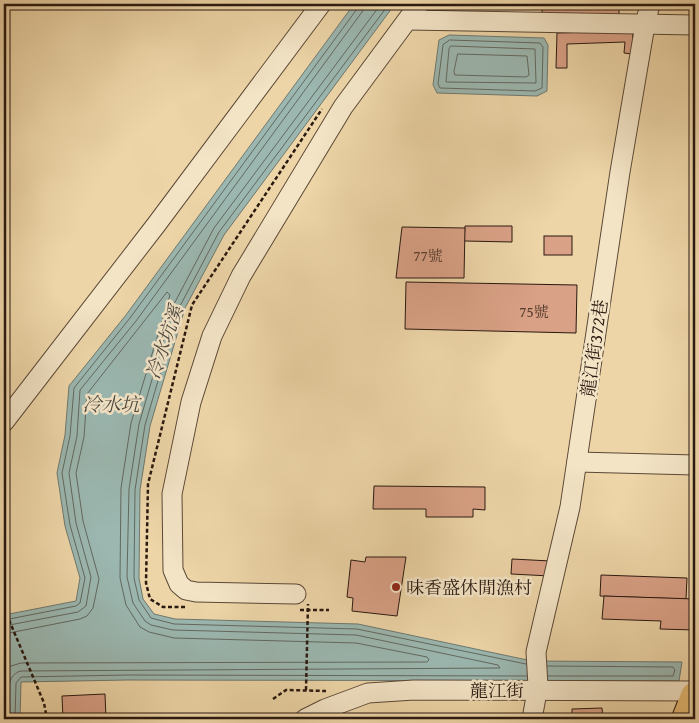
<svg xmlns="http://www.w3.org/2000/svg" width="699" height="723" viewBox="0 0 699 723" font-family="'Gentium Book Plus','Noto Serif TC',serif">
	<rect width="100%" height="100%" fill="#edd5a7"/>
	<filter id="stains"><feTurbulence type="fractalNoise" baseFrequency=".004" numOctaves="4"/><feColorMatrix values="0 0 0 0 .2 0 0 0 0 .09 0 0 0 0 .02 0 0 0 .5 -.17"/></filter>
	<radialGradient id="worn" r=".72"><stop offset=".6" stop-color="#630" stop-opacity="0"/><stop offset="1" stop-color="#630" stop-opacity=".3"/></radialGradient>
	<g fill="#9bb7b0" stroke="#6e7870">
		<path d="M354,4H395L224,235L185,308L150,426L140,490L139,578L143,599L154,614L175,619L358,624L532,661L682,662L679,681L127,680L21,682L20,719H4V615L76,601L80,578L65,526L57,473L65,435L69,386L126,315Z"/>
		<path d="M449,35L544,38L548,45L547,91L537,96L437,93L433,85L439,40Z"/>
	</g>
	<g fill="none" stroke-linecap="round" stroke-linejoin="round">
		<g stroke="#626860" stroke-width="1">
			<path d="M389,4L219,232L180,306L145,425L135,490L134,578L139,600L151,618L174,624L357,629L526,664"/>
			<path d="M450,40L540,43L543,47L542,88L535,91L440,88L438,84L443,45Z"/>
			<path d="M451,46L535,49L536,83L446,82L449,49Z"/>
			<path d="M458,54L527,56L529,75L526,77L455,75L454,72Z"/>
			<path d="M4,620L76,606L80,603L85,578L70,525L62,473L70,436L74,388L130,318L357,9L358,4"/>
			<path d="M4,626L78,612L86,606L91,577L76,523L69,473L77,436L80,390L136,321L362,12L364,4"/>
			<path d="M4,634L80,619L87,616L93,608L99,579L83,521L76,473L84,437L87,394L167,292L170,295L131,423L121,488L120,578L126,605L140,627L149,632L174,638L356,643L427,657L429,660L427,662L21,663L11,666L4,675"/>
			<path d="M547,666L673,667L675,670L673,676H548"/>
			<path d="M9,719C9,705 3,675 21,671L500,668L498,665L356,635L173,630L151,625L145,621L133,603L127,577L129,489L139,424L174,304L214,228L381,4"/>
			<path d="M15,719L16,683L21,677L127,675L527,676"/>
		</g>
	</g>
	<g fill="#d9a186" stroke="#2a1910">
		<path d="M542,4H619V17L542,16Z"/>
		<path d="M633,31L632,54L624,53L625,42L567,44V68H556L557,33Z"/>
		<path d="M465,226H512V242L464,241Z"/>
		<path d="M402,227L465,228L464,278H396Z"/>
		<rect x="544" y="236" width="28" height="19"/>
		<path d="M406,282L577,285L576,333L405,329Z"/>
		<path d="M374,486L485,487V510L473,509V517H426V509H373Z"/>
		<path d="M366,557H406L397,616L352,611L353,598L347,597L351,560L365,562Z"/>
		<path d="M512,559L551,561L550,576L511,574Z"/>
		<path d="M601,575L687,578L686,599L600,596Z"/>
		<path d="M604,596L695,599V630L660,629L661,621L602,619Z"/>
		<path d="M105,694L106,719H63L62,696Z"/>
		<path d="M602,708L603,719H572V709Z"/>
	</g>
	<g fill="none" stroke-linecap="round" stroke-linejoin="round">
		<g stroke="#5b4836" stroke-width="21">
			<g id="minor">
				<path d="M409,20L695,25"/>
				<path d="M4,422L156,225L321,4"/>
				<path d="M577,462L695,465"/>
				<path d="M296,594L196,592L186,590L179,584L173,570L172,494L191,402L212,336L241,276L343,107L419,4"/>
				<path d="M305,719L325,709L368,693L414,690L695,691"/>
				<path d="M532,719L538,686L536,652L570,507L620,172L645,25L650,4"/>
			</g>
		</g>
		<g stroke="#2a1910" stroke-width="30">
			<path id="highway" d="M686,719L695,696"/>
		</g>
		<g stroke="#2a1910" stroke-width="2.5" stroke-dasharray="4 2.5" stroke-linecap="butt">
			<path d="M185,607H163L150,599L146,583L148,484L192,305L322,109"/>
			<path d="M4,608L44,703L47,719"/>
			<path d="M300,610H329"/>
			<path d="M306,690L308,604"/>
			<path d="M273,699L286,690L326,691"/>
		</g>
		<use href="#minor" stroke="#f3e4c6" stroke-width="19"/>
		<use href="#highway" stroke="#e6ba74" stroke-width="28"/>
	</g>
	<circle fill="#8f2418" stroke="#f3e4c6" stroke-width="2" cx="396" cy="587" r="5"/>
	<g text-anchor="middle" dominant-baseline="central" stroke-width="5" stroke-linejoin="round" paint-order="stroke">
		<g font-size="15" fill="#563b2e">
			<text x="428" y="255">77號</text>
			<text x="534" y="311">75號</text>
		</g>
		<g font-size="18" fill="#2a1910" stroke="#f3e4c6">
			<text transform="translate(594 348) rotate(-82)">龍江街372巷</text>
			<text x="497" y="690">龍江街</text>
		</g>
		<g font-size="18" fill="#2a1910" stroke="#f3e4c6" text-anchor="start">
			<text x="406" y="587">味香盛休閒漁村</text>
		</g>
		<g font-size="19" font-style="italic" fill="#4c4840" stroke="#f3e4c6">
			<text transform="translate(164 342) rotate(-71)">冷水坑溪</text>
			<text x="111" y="404">冷水坑</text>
		</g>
	</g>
	<rect width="699" height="723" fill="none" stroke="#edd5a7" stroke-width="20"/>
	<rect x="5" y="5" width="689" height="713" fill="none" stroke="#2a1910" stroke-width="2.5"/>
	<rect x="10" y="10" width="679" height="703" fill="none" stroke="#2a1910"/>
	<rect width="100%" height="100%" filter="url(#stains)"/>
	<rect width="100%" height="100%" fill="url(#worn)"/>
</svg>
